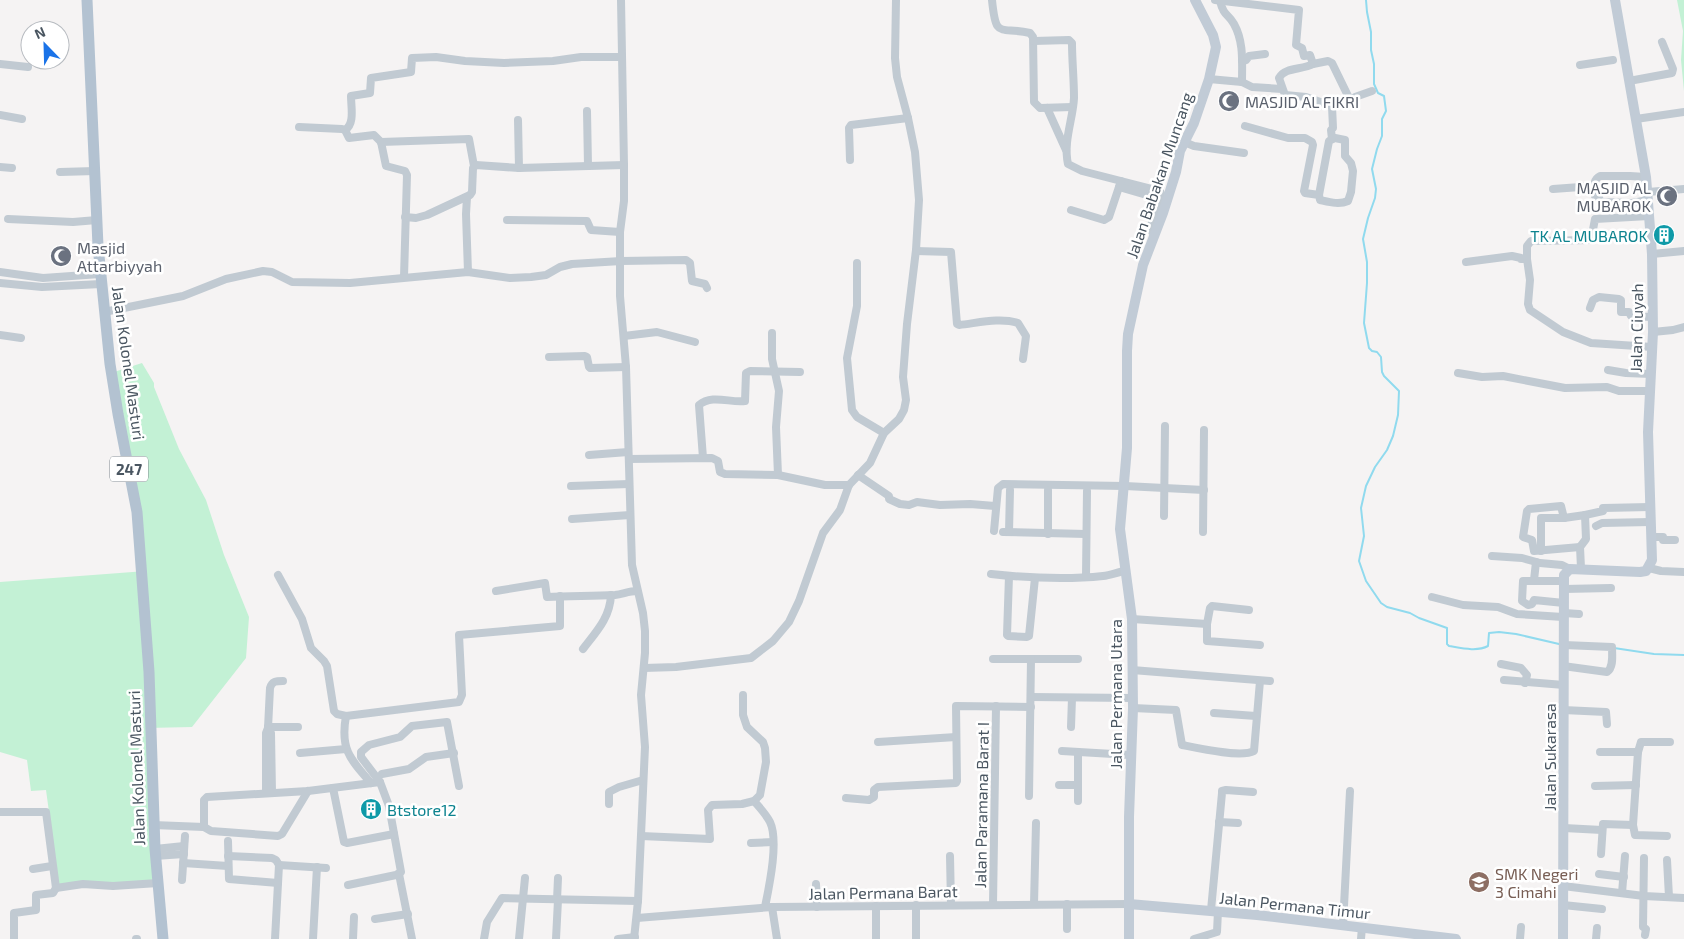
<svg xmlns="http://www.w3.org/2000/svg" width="1684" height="939" viewBox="0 0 1684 939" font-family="'Exo 2',sans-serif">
	<rect width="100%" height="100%" fill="#f5f3f3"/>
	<g fill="#c3f1d5">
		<path d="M1677,0H1684V91L1681,60L1683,31Z"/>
		<path d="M142,363L154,383V387L179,449L206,500L224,555L249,617L246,658L192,727L147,728L154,881L59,885L46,790L31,791L27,760L0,752V582L146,571L114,372Z"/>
	</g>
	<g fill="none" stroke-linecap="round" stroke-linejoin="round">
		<g stroke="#90daee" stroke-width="2">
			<path d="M1366,0L1367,12L1371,32V50L1374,64V84L1378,93L1384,96L1386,111L1382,119V136L1377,149L1372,169L1376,189L1375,198L1368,218L1363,239L1367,262V283L1364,323L1369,348L1372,351L1377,352L1381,357L1382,372L1384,376L1399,391L1398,415L1393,436L1387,450L1375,467L1366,486L1361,508L1364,536L1359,561L1366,581L1381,603L1387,607L1410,613L1419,618L1447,628V644L1449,646C1461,648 1477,652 1488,646L1489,633L1499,632L1516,634L1559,644"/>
			<path d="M1614,648L1654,654L1684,655"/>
		</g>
		<g stroke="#c1cad2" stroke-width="8">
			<path d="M621,0L624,165V201L620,232V296L626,367L632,565L643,613L645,631V653L641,695L645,747L638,901L634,939"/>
			<path d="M992,0C996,40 999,26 1030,33L1033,37L1034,102L1040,108L1072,107"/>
			<path d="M1215,0L1299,10L1296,45L1302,48L1304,56L1310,55L1313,64C1302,70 1285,67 1279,78L1285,95L1306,97L1332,106L1348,104L1355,97L1372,91"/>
			<path d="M1220,1C1224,17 1228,13 1234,24C1244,42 1242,62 1242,82"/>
			<path d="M1034,41L1069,40L1072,43C1072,61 1074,79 1074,98C1073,119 1063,142 1068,164L1082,171L1160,191L1162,196L1158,201L1150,229L1154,234"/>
			<path d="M1242,61L1246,60L1249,56L1265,54"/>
			<path d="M0,64L28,67"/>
			<path d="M1313,64L1328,61L1332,63L1350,100"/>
			<path d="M1580,65L1613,60"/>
			<path d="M1209,79L1242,82L1252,87L1282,89"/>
			<path d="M1629,81L1672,73L1673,69L1662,42"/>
			<path d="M1047,108L1066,150"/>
			<path d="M587,111L588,166"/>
			<path d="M0,115L22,119"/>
			<path d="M1636,119L1684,112"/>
			<path d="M518,120L519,168"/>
			<path d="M1245,126L1288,138H1305L1312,142L1313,145L1304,191L1305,193L1319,195L1320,200C1329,202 1339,205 1348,201L1351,192L1353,171L1351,163L1345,156V140L1335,138L1329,141L1319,195"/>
			<path d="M299,127L342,129L345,130L349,138L374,135L381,142L386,166L405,171L407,175L404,277"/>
			<path d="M345,130C355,124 351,107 351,96L370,93L371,78L411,72L412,58L436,57L465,61L504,63L553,61L581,57H622"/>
			<path d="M1332,139L1331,130L1333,128L1332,106"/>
			<path d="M381,142L469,139L474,166"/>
			<path d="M1184,142L1194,146L1244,153"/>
			<path d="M850,160L849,128L851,125L908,118"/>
			<path d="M0,167L12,168"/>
			<path d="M60,172L95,171"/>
			<path d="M1646,177L1630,176H1600C1592,180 1595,188 1595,196L1599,197L1600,202L1632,203L1648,200"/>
			<path d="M1119,187L1150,196L1158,201"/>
			<path d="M1553,189L1594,186"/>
			<path d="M1648,192L1684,189"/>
			<path d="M467,197L466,214L468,272"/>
			<path d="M1071,210L1104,220L1109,217L1121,181"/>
			<path d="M1649,216L1595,219L1591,240L1531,241L1527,246V259L1530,280L1528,304L1530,310L1563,332L1591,343L1652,347"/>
			<path d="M405,217L416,218L427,215L470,195L472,192L473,168L476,165L519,168L624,165"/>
			<path d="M8,219L73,222L97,220"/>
			<path d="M507,220L587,221L591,230L620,232"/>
			<path d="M916,251L951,252L957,324L959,325C978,323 1000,317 1018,323L1026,336L1023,359"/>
			<path d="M1652,254L1684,251"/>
			<path d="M1466,262L1512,256L1521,258V259H1527"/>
			<path d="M857,263V306L847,358L852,410L857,417L884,433"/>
			<path d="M0,272L43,278L100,274"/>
			<path d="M0,283L42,287L101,284"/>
			<path d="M1590,308L1593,300L1599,297L1619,299L1621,300V312H1629L1631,316L1652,317"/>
			<path d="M104,312L183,296L226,279L263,271L272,272L292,282L350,283L468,272L510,278L531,277L546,275L560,267L572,264L621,261L686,260L690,263L692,281L705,284L707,288"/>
			<path d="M1653,332L1673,330L1684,327"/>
			<path d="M772,333V359L779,391L776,427L778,475"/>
			<path d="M0,335L21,338"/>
			<path d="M624,336L657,332L695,342"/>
			<path d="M549,357L585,356L587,357L589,367L590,368L626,367"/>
			<path d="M1608,370L1626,373L1651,374"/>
			<path d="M1458,373L1482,377L1503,376L1565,388L1607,387L1619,391H1650"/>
			<path d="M589,455L628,452"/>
			<path d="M703,458L699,405C712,394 730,403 745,401L746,373L750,371L800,372"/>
			<path d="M629,459L712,458L718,461L720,472L725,474L778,475L825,485H849"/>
			<path d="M858,475L889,496V499L900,504L909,505L917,502L940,505L970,504L995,506"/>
			<path d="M571,486L629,484"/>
			<path d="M1585,515L1603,511V508L1650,507"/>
			<path d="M1164,516L1165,426"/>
			<path d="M1564,518L1561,506L1529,509L1527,511L1523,537L1532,540L1534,551L1580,547"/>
			<path d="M572,519L630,515"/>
			<path d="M1596,526L1602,523L1650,522"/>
			<path d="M994,531L998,488L1003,484L1125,486L1204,490"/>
			<path d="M1003,532L1086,534"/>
			<path d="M1009,532L1010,490"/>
			<path d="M1203,532L1204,430"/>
			<path d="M1048,534V490"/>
			<path d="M1651,537H1663V540H1675"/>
			<path d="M1541,551V518H1564L1585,515L1586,539L1580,547L1581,568"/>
			<path d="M1492,556L1522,558L1540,563L1562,565L1570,569"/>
			<path d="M1649,568L1661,571L1684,572"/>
			<path d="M991,574C1028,578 1066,580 1103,576C1111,575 1118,572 1125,571"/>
			<path d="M278,575L302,619L311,648L324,661L327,666L334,711L337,714L346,716L459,702L462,695L459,635L560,626V596"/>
			<path d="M1009,576L1007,635L1008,636L1027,637L1029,636L1035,578"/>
			<path d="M1086,577L1087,491"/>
			<path d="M1534,580L1536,562"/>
			<path d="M1564,581H1523L1522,601L1528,605L1532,604L1534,600L1564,603"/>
			<path d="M1564,589L1611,588"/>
			<path d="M496,591L545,583L547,597C570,596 592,596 615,595C623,594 629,591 637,591"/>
			<path d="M1432,597L1463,605L1498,607L1517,614L1563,617"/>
			<path d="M1249,610L1212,606L1210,608L1207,624V641L1260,645"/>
			<path d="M1564,613L1579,614"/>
			<path d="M1132,619L1207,624"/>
			<path d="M583,649C596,632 610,618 611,595"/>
			<path d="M993,659H1078"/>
			<path d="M1501,664L1521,668L1527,675L1525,683"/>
			<path d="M1563,666L1607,672C1614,667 1612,655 1612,647L1564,645"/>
			<path d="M644,668L676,667L751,658L773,641L789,622L799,601L823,533L840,510L849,485L870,463L884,433L899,419L904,410L906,400L903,377L907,324L916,250L919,200L915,152L908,118L897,77L895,58L896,0"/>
			<path d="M1132,670L1270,681"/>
			<path d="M1504,680L1564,685"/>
			<path d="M1031,697L1133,698"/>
			<path d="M1133,708L1176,710L1182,745C1197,748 1241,758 1254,751L1260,681"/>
			<path d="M1563,710L1606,712L1607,724"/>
			<path d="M1214,713L1256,716"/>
			<path d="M346,716C340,749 350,759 371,783"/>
			<path d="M268,727H298"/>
			<path d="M1071,727L1072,698"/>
			<path d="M268,728L270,688C272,681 276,681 283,681"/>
			<path d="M878,742L956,737"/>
			<path d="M1062,751L1130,755"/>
			<path d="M1600,752H1638"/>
			<path d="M300,753L346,749"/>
			<path d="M382,774L409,769L426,757L454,753"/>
			<path d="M1059,785H1078"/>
			<path d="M1595,786L1636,785"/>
			<path d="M333,788L344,842L347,843L394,834"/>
			<path d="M266,793V733L268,728L271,733L272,793"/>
			<path d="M1029,796L1031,659"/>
			<path d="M846,798L869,800L874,797V790L878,787L956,783L957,781L956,706L1031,707"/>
			<path d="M754,801C759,807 766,814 770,822C779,841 769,887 765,907"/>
			<path d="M1078,801V752"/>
			<path d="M609,804V792L619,787L643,780"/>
			<path d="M0,812H46L56,888L83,884L113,886L158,883"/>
			<path d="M1219,822L1238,823"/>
			<path d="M153,825L204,827L211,831L278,836L282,834L308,791"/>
			<path d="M204,827V800L207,797L308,791L380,782"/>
			<path d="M1564,828L1602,830"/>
			<path d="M641,836L710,839L708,810L712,805L742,804L754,801L760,795L766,762L765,748L763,742L747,727L743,715V695"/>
			<path d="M1667,836L1635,835L1633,825L1638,752L1641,742H1670"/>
			<path d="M228,841L229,879L278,883"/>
			<path d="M751,843L773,842"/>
			<path d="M155,849L184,846"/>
			<path d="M1601,854L1603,824L1633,825"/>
			<path d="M155,856L184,854"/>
			<path d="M228,856L272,858L276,860L279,865L275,939"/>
			<path d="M950,856L951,905"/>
			<path d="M1644,858L1643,927L1646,929L1645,935"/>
			<path d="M1667,860L1669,897"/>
			<path d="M183,863L228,866"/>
			<path d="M279,865L326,868"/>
			<path d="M33,869L52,866"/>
			<path d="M399,874L412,939"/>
			<path d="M1599,874L1624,877"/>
			<path d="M182,880L185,836"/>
			<path d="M816,884L817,907"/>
			<path d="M348,885L396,875L401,872L389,806L380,782L361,757V752L369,745L400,737L412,726L447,722L459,786"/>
			<path d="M1563,886L1644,896L1684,898"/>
			<path d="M1622,893L1625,856"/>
			<path d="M557,900L558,878"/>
			<path d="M1034,904L1036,823"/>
			<path d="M993,905L996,706"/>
			<path d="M1563,905L1602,909"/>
			<path d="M772,907L777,939"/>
			<path d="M1211,910L1222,793V791L1226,790L1253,792"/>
			<path d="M637,918L772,907L1129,904"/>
			<path d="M375,919L408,914"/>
			<path d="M1343,925L1350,791"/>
			<path d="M1067,929V904"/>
			<path d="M14,939V913L36,910V895L53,893L56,888"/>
			<path d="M136,939H137"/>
			<path d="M313,939L317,867"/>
			<path d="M353,939L354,917"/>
			<path d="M484,939L487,922L502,898L638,901"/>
			<path d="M519,939L525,878"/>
			<path d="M556,939L558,900"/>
			<path d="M618,939L635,937"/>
			<path d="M876,939V906"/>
			<path d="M916,939V905"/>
			<path d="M1194,939L1217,932L1218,911"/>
			<path d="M1361,939L1362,927"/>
			<path d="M1520,939L1521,927"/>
			<path d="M1596,939L1597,928"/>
		</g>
		<g stroke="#c1cbd6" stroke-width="10">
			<path d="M1129,904L1257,915L1456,939"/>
			<path d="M1129,939V817L1133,708L1132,619L1120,529L1127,448V351L1128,334L1143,265L1163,213L1176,172L1180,151L1194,123L1209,79L1216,47L1213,35L1195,0"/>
			<path d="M1563,939L1564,575L1570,569L1640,572L1646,571L1652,560L1648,432L1653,332L1652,254L1646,177L1615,0"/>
		</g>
		<path stroke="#b3c2d1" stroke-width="11" d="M87,0L98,246L110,364L118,414L137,512L149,672L155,849L163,939"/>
	</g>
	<defs>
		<g id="mosque-disc" transform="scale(1.125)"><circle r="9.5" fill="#6b7280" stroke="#fff"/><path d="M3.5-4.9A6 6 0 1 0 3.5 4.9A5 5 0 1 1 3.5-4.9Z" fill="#fff"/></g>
		<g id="building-disc" transform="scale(1.125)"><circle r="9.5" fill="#0f9aa8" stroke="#fff"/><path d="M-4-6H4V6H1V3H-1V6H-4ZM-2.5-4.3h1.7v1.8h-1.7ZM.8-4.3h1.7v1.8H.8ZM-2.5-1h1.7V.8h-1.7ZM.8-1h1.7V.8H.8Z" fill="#fff"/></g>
		<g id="school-disc" transform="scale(1.125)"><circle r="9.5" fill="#8d6e63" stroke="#fff"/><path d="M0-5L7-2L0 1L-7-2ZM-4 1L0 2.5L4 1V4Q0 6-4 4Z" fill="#fff"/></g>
	</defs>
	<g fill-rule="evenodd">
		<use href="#mosque-disc" x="1229" y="101"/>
		<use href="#mosque-disc" x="1667" y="196"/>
		<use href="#building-disc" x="1664" y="235"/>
		<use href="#mosque-disc" x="61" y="256"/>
		<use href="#building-disc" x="371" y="809"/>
		<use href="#school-disc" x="1479" y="882"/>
	</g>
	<g text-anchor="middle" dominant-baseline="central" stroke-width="5" stroke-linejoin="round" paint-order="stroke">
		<rect fill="#fff" stroke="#808990" stroke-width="1" x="110" y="456.5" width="38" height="25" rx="4"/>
		<g font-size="15" font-weight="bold" fill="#4a5661">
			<text x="129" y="469">247</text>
		</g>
		<g font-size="16" fill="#5b616d" stroke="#fff" text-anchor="start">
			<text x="1245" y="101">MASJID AL FIKRI</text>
			<text x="1651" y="187" text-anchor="end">MASJID AL<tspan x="1651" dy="18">MUBAROK</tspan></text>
			<text x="77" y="247">Masjid<tspan x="77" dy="18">Attarbiyyah</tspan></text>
		</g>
		<g font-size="16" fill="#4a5661" stroke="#fff">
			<text transform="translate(1159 175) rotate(-71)">Jalan Babakan Muncang</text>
			<text transform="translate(1636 328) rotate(-89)">Jalan Ciuyah</text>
			<text transform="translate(129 363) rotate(82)">Jalan Kolonel Masturi</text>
			<text transform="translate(1115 694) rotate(-90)">Jalan Permana Utara</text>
			<text transform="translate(1549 757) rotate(-90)">Jalan Sukarasa</text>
			<text transform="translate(136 768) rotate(-92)">Jalan Kolonel Masturi</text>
			<text transform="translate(981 805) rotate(-89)">Jalan Paramana Barat I</text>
			<text transform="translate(883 892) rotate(-1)">Jalan Permana Barat</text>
			<text transform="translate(1295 905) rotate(6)">Jalan Permana Timur</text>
		</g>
		<g font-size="16" fill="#0d838f" stroke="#fff" text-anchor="end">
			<text x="1648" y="235">TK AL MUBAROK</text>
			<text x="387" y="809" text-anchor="start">Btstore12</text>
		</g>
		<g font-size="16" fill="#785e54" stroke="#fff" text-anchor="start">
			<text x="1495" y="873">SMK Negeri<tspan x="1495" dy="18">3 Cimahi</tspan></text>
		</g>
	</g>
	<g transform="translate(45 45) rotate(337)"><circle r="24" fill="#ffffff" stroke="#b7bbc0"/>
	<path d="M0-4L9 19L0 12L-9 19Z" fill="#1a73e8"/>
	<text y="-8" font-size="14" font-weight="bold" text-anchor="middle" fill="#4a5661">N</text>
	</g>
</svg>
